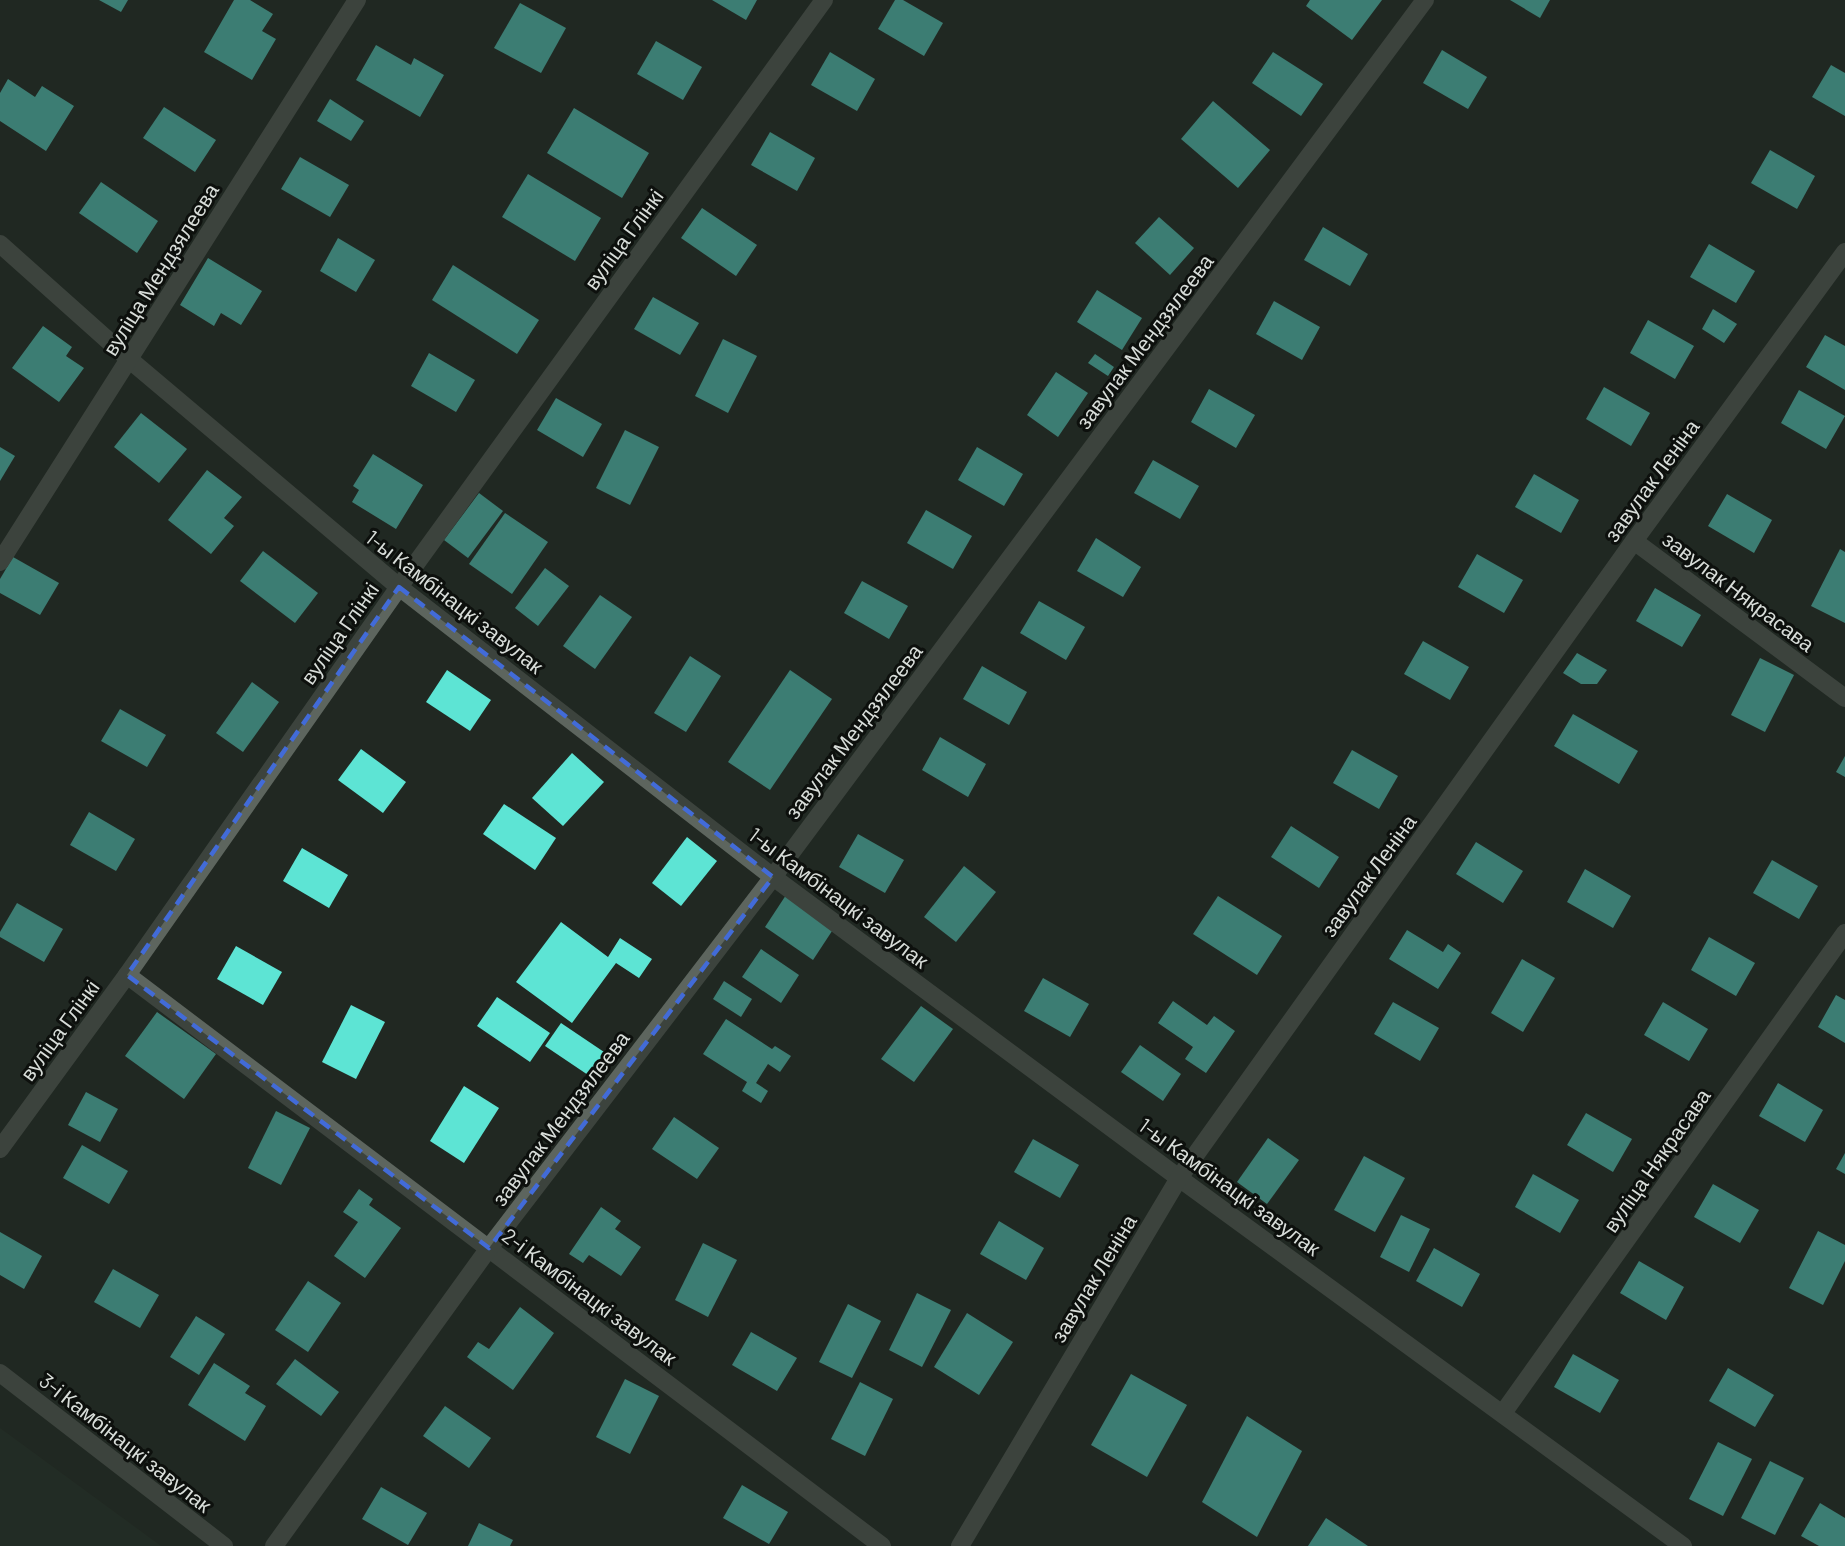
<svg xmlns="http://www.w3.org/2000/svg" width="1845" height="1546" viewBox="0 0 1845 1546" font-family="Barlow,sans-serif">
	<rect width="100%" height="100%" fill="#212822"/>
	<path fill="#253228" d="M0,1428L161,1546H0Z"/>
	<g fill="#5de4d4">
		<path d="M99,0H128L121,12Z"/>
		<path d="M234,0H250L273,14L262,31L276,39L252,80L204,52Z"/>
		<path d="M712,0H757L746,20Z"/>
		<path d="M895,0H903L943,23L924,56L878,29Z"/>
		<path d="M1310,0H1382L1352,40L1306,6Z"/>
		<path d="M1510,0H1550L1540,18Z"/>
		<path d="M520,3L566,28L541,73L494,48Z"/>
		<path d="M656,41L702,67L683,100L637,74Z"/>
		<path d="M376,45L411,65L414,58L444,75L420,117L356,80Z"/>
		<path d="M1442,50L1487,77L1468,109L1423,83Z"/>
		<path d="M830,52L875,79L857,111L811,85Z"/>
		<path d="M1273,52L1323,84L1301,116L1252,83Z"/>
		<path d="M1831,65L1845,73V116L1812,97Z"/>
		<path d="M8,79L35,97L42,86L74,106L46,151L0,121V93Z"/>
		<path d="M330,99L364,121L351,141L317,121Z"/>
		<path d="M1213,101L1270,150L1238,188L1181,139Z"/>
		<path d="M164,107L216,140L195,172L143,138Z"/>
		<path d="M574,108L649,153L622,198L547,153Z"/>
		<path d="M770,132L815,158L797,191L751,165Z"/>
		<path d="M1770,150L1815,176L1797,209L1751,183Z"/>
		<path d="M300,157L349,185L330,217L281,189Z"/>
		<path d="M528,174L601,218L575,261L502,217Z"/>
		<path d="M101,182L158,221L137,253L79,213Z"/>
		<path d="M702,208L757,245L736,276L681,238Z"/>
		<path d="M1159,217L1194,248L1170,275L1135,243Z"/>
		<path d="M1323,227L1368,254L1350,286L1304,260Z"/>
		<path d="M338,238L375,260L356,292L320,271Z"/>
		<path d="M1709,244L1755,271L1736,303L1690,277Z"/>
		<path d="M208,258L262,291L241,325L221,313L214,326L180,305Z"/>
		<path d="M453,265L539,320L517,354L432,300Z"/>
		<path d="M1097,290L1142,318L1122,350L1077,322Z"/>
		<path d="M653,297L699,323L680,355L634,329Z"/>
		<path d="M1274,301L1320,327L1302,360L1256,334Z"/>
		<path d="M1713,309L1737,324L1724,343L1702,329Z"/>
		<path d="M1648,320L1694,346L1675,379L1630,353Z"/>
		<path d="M43,326L72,347L66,356L84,368L59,402L12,368Z"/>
		<path d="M1825,335L1845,346V390L1806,367Z"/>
		<path d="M723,339L757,356L728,413L695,396Z"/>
		<path d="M429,353L475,380L456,412L411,386Z"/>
		<path d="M1095,354L1114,367L1108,376L1088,363Z"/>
		<path d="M1056,372L1088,393L1058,437L1027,415Z"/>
		<path d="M1604,387L1650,413L1631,446L1586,419Z"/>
		<path d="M1209,389L1255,415L1236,448L1191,422Z"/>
		<path d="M1799,390L1845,416L1826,449L1781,423Z"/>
		<path d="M556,398L602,424L583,457L537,430Z"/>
		<path d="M141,413L187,449L159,483L114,447Z"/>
		<path d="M625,430L659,447L630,505L596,488Z"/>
		<path d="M0,447L15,456L0,481Z"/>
		<path d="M977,447L1023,474L1004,506L958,480Z"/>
		<path d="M373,454L423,485L396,529L352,502L359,490L353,486Z"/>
		<path d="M1153,460L1199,486L1180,519L1134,493Z"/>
		<path d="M207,470L242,497L224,518L234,526L211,554L168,520Z"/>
		<path d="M1534,474L1579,500L1561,533L1515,507Z"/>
		<path d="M479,493L503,511L468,558L444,540Z"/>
		<path d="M1727,494L1772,520L1754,553L1708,526Z"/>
		<path d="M926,510L972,536L953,569L907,543Z"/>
		<path d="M505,513L548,542L512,594L469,564Z"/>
		<path d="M1096,538L1141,567L1123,597L1077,571Z"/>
		<path d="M1840,549L1845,552V623L1811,606Z"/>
		<path d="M263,551L318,593L295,623L240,581Z"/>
		<path d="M1477,554L1523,580L1504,613L1458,587Z"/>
		<path d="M13,557L59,583L40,615L0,593V579Z"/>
		<path d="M545,568L569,586L538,626L515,608Z"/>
		<path d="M862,581L908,606L889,639L844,613Z"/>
		<path d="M1655,588L1701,615L1682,647L1636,621Z"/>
		<path d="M600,595L632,617L595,669L563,646Z"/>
		<path d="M1039,601L1085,627L1066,660L1020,633Z"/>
		<path d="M1423,641L1469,667L1450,700L1404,674Z"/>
		<path d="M1577,653L1607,670L1597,684H1581L1563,673Z"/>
		<path d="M690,656L721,676L686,732L654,713Z"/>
		<path d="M1760,658L1794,675L1765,732L1731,715Z"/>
		<path d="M982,666L1027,692L1009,725L963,699Z"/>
		<path d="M447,670L491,700L470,731L426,702Z"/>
		<path d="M790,670L832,699L770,790L728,762Z"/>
		<path d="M252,682L279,702L243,752L216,733Z"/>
		<path d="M120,709L166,735L147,767L101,741Z"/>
		<path d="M1573,714L1638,751L1619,784L1554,746Z"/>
		<path d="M940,737L986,764L968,797L922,770Z"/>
		<path d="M361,749L406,782L383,813L338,780Z"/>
		<path d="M1352,750L1398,776L1379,809L1333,783Z"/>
		<path d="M572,753L604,782L563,826L532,798Z"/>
		<path d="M1845,756V777L1836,772Z"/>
		<path d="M504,804L556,838L535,870L483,834Z"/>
		<path d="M89,812L135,839L116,871L70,845Z"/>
		<path d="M1291,826L1339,857L1319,888L1271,857Z"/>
		<path d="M858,834L904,860L885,893L839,867Z"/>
		<path d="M687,837L717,861L681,906L652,883Z"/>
		<path d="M1476,842L1523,871L1503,903L1456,874Z"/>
		<path d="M302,848L348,875L329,908L283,881Z"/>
		<path d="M1772,860L1818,886L1799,919L1753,893Z"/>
		<path d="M964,866L996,892L956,942L924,917Z"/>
		<path d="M1585,869L1631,896L1613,928L1567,902Z"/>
		<path d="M788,892L836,925L813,960L765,927Z"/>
		<path d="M1218,896L1282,936L1257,975L1193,934Z"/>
		<path d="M17,903L63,929L44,962L0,937V932Z"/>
		<path d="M561,922L608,957L620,938L652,959L639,978L616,963L572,1023L516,982Z"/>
		<path d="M1407,930L1443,952L1448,944L1461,953L1438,989L1389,959Z"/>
		<path d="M1709,937L1755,963L1736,996L1691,970Z"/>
		<path d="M236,946L282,972L263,1005L217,979Z"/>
		<path d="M761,949L799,975L781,1003L742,977Z"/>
		<path d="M1522,959L1555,978L1523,1032L1491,1013Z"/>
		<path d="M1043,978L1089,1004L1070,1037L1024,1011Z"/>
		<path d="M724,981L752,999L741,1017L713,999Z"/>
		<path d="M1836,995L1845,1000V1043L1818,1027Z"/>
		<path d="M497,997L550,1033L530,1062L477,1026Z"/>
		<path d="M1173,1001L1207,1025L1214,1016L1235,1031L1206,1073L1185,1059L1193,1047L1158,1023Z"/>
		<path d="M1393,1002L1439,1028L1420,1061L1374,1034Z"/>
		<path d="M1663,1002L1708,1029L1689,1061L1644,1035Z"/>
		<path d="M351,1005L385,1022L356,1079L322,1062Z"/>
		<path d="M921,1006L953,1029L914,1082L881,1059Z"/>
		<path d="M157,1012L216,1054L184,1099L125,1056Z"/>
		<path d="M726,1019L772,1049L775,1046L791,1056L780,1072L768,1064L756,1083L768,1091L761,1103L742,1091L747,1082L703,1054Z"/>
		<path d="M561,1023L607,1054L591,1077L545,1046Z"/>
		<path d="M1140,1045L1181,1074L1163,1101L1121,1072Z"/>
		<path d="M1778,1083L1823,1110L1805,1142L1759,1116Z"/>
		<path d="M464,1086L499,1108L464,1163L430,1141Z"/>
		<path d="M86,1092L118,1109L100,1142L68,1125Z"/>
		<path d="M276,1111L310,1128L281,1185L248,1168Z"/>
		<path d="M1586,1113L1632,1139L1613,1172L1567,1145Z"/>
		<path d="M674,1117L719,1148L697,1179L652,1149Z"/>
		<path d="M1268,1138L1299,1160L1267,1204L1237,1182Z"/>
		<path d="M1033,1139L1079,1165L1060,1198L1014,1172Z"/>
		<path d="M82,1145L128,1171L109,1204L63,1178Z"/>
		<path d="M1845,1153V1174L1836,1169Z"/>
		<path d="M1364,1156L1405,1178L1375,1232L1334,1210Z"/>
		<path d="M1533,1174L1579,1200L1560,1233L1515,1207Z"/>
		<path d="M1713,1184L1759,1210L1740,1243L1694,1217Z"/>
		<path d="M359,1189L373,1199L369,1205L401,1228L365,1278L334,1256L358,1222L343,1212Z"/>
		<path d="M601,1207L621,1221L615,1229L641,1247L621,1276L589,1255L583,1263L569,1254Z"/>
		<path d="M1401,1215L1430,1229L1409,1272L1380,1257Z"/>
		<path d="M999,1221L1044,1248L1026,1280L980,1254Z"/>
		<path d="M1818,1231L1845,1245V1261L1823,1305L1789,1288Z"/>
		<path d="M0,1232L42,1256L24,1289L0,1275Z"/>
		<path d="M703,1243L737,1260L708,1317L675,1300Z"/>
		<path d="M1434,1248L1480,1274L1462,1307L1416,1281Z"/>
		<path d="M1639,1261L1684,1287L1666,1320L1620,1293Z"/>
		<path d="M113,1269L159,1295L140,1328L94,1302Z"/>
		<path d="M308,1281L341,1303L308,1352L275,1330Z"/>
		<path d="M917,1293L951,1310L922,1367L889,1350Z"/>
		<path d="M848,1304L881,1321L852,1378L819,1362Z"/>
		<path d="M520,1307L554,1333L513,1390L467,1357L478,1342L489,1349Z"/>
		<path d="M967,1313L1013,1342L979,1395L934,1367Z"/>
		<path d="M196,1316L225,1334L199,1375L170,1357Z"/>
		<path d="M751,1332L797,1358L777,1391L732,1365Z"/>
		<path d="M1573,1354L1619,1380L1600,1413L1554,1387Z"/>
		<path d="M295,1359L339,1392L321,1416L276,1384Z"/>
		<path d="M214,1363L250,1386L245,1393L266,1406L245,1441L188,1405Z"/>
		<path d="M1728,1368L1774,1395L1755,1427L1709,1401Z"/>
		<path d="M1131,1374L1187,1405L1147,1477L1091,1445Z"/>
		<path d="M625,1379L659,1396L630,1454L596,1437Z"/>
		<path d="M860,1382L893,1399L865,1456L831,1439Z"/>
		<path d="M445,1406L491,1438L469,1468L423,1436Z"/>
		<path d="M1247,1416L1302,1451L1257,1537L1202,1502Z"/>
		<path d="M1718,1442L1752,1459L1723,1516L1689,1499Z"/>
		<path d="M1770,1461L1804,1478L1775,1535L1741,1518Z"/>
		<path d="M742,1485L788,1512L769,1544L723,1518Z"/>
		<path d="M381,1487L427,1513L408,1545L362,1519Z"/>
		<path d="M1820,1503L1845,1518V1546H1819L1801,1536Z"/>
		<path d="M1326,1518L1368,1546H1308Z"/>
		<path d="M479,1523L513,1540L510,1546H468Z"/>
	</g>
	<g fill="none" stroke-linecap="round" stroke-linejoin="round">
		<g stroke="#5d655e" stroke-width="18">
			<path d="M0,244L130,360L399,587L773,877L1179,1178L1683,1546"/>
			<path d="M1634,541L1845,698"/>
			<path d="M0,562L357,0"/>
			<path d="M127,975L882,1546"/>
			<path d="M0,1149L127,975L399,587L824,0"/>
			<path d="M0,1373L224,1546"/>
			<path d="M1503,1413L1845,933"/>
			<path d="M274,1546L489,1248L773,877L1425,0"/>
			<path d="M960,1546L1179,1178L1634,541L1845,252"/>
		</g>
	</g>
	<path d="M0 0H1845V1546H0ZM399,587L773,877L489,1248L127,975Z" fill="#212822" fill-opacity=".55" fill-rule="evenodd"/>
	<path fill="none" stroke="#426bd8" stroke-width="4.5" stroke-dasharray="12 8" stroke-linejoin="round" d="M399,587L773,877L489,1248L127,975Z"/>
	<g text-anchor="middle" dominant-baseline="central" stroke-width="6" stroke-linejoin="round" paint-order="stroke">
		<g font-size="21" fill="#d8ddd9" stroke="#0d100d">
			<text transform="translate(623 239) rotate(-54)">вуліца Глінкі</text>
			<text transform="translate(160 269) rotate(-58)">вуліца Мендзялеева</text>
			<text transform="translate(1144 341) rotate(-53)">завулак Мендзялеева</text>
			<text transform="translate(1651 480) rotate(-54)">завулак Леніна</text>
			<text transform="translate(1739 591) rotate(37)">завулак Някрасава</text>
			<text transform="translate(455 601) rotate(38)">1-ы Камбінацкі завулак</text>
			<text transform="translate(339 633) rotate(-55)">вуліца Глінкі</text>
			<text transform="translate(853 731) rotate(-53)">завулак Мендзялеева</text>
			<text transform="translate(1368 875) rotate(-54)">завулак Леніна</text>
			<text transform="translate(839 897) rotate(37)">1-ы Камбінацкі завулак</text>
			<text transform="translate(59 1030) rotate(-54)">вуліца Глінкі</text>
			<text transform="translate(560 1118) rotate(-53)">завулак Мендзялеева</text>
			<text transform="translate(1656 1160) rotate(-55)">вуліца Някрасава</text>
			<text transform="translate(1230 1186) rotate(36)">1-ы Камбінацкі завулак</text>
			<text transform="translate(1093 1278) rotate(-59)">завулак Леніна</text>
			<text transform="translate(590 1296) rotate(37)">2-і Камбінацкі завулак</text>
			<text transform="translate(126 1442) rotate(38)">3-і Камбінацкі завулак</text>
		</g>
	</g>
</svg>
